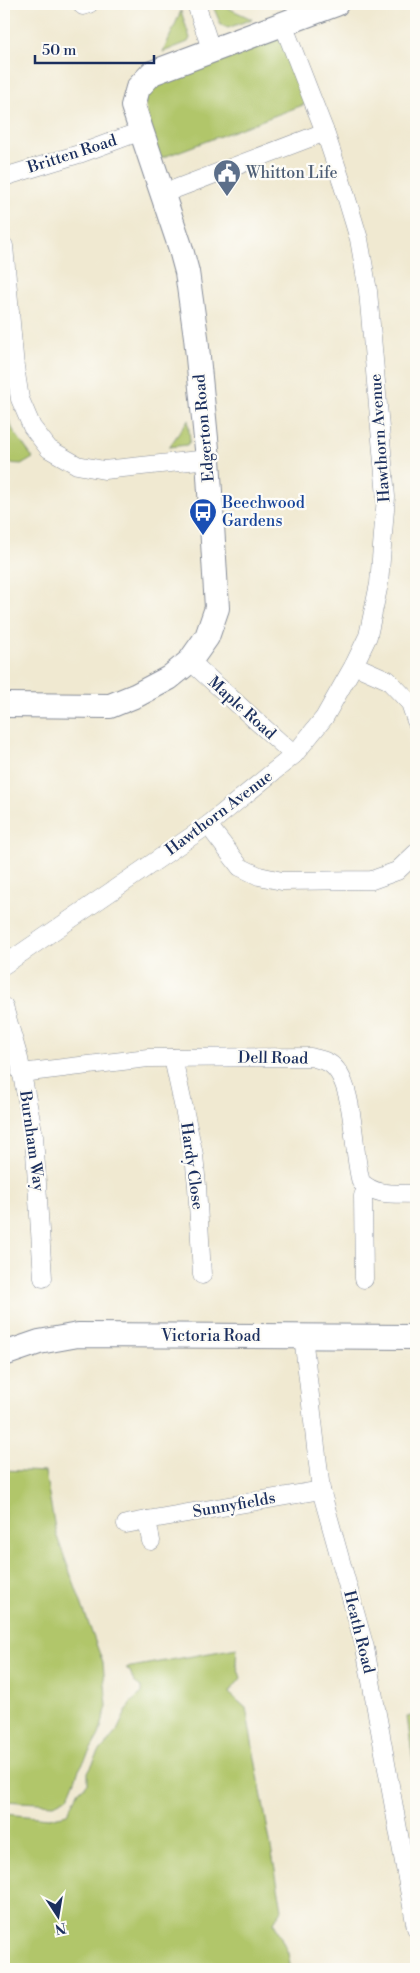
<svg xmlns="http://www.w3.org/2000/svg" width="420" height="1973" viewBox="0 0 420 1973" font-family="'Libre Bodoni',serif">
	<rect width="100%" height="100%" fill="#fdfcf7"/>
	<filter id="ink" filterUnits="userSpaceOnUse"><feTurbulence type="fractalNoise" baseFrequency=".02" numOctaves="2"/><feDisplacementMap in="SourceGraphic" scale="10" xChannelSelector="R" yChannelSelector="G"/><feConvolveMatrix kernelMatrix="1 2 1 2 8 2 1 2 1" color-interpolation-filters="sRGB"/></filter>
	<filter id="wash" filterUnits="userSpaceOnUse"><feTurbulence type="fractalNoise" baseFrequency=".0096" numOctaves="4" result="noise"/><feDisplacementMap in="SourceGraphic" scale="20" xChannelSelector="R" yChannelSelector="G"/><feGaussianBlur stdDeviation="1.12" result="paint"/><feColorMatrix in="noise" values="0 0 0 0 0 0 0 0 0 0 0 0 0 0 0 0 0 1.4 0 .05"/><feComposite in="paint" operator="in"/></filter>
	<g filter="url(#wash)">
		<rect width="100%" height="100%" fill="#f0e9d1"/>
		<g fill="#b1c66a" stroke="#667a64">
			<path d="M212,4H219L252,19L228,28L221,25Z"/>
			<path d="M181,11L190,38L188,42L163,52Z"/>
			<path d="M283,29L311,102L156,160L143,91L155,77Z"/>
			<path d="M4,409L13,430L33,458L23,464L4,463Z"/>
			<path d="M188,420L190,441L187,445L169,447Z"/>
			<path d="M4,1470L45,1472L56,1534L103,1663L107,1706L99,1735L79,1770L68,1797L54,1804L4,1801Z"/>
			<path d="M237,1648L236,1663L241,1678L229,1693L246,1708L282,1909L274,1922L288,1953L291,1969H4V1814L49,1818L67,1814L79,1791L88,1783V1772L99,1752L117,1731L130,1703L142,1693V1688L134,1682L130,1671L126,1668Z"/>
			<path d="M416,1715V1782L407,1717Z"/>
		</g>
	</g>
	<g filter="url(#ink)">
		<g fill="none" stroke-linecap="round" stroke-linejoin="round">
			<g stroke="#868c98" stroke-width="19">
				<g id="street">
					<path d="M196,4L211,49"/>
					<path d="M83,6L89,4"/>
					<path d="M4,177L79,154L141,131"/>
					<path d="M162,194L325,132"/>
					<path d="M4,246L15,367L20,399L32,427L49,449L77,465L104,470L208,459"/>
					<path d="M190,661L294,755"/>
					<path d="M354,665L388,680L410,703L416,721"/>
					<path d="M208,825L240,867L259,876L282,881L372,880L397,871L416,853"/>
					<path d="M4,965L208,825L294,755L324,718L354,665L368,636L379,584L386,497L368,291L359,239L343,186L325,132L283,24"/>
					<path d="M4,1007L19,1059L34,1136L43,1278"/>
					<path d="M173,1058L194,1155L197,1186L202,1275"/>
					<path d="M21,1073L148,1058L311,1057C317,1059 324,1060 329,1063C356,1079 352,1153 361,1182C377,1197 396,1193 416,1194"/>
					<path d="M364,1279L363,1196L367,1187"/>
					<path d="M303,1336L321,1490L365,1648L416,1928"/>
					<path d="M126,1524L147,1520"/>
					<path d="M151,1541L147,1520L321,1490"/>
				</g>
			</g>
			<g stroke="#868c98" stroke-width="26">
				<g id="secondary">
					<path d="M4,705L110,706L137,695L169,678L190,661L207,637L217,608L208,459L196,337L187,272L180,246L133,106L138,88L152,73L336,4"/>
					<path d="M7,1353L39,1342L78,1335L416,1337"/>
				</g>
			</g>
			<use href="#street" stroke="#fff" stroke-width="18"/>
			<use href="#secondary" stroke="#fff" stroke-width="24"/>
		</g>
	</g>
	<defs>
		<g id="civic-pin" transform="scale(1.4375)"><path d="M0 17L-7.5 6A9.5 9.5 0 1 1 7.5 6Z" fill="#5c6f8a" stroke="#fdfcf7"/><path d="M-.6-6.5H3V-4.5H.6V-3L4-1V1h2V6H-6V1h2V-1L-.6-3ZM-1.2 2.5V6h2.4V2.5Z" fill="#fff"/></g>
		<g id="bus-pin" transform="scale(1.4375)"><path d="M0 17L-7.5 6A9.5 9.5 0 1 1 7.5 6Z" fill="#1a4fb4" stroke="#fdfcf7"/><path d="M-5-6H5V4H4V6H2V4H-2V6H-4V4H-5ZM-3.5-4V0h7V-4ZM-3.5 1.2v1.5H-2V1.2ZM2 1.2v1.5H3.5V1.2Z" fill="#fff"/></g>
	</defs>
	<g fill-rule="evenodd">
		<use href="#civic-pin" x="227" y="173"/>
		<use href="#bus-pin" x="203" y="512"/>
	</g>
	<g text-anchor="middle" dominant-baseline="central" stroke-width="4.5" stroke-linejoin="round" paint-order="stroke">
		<g font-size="16" fill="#1b2f5e" stroke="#fdfcf7">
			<text transform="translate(72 154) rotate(-18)">Britten Road</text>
			<text transform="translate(204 428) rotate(-95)">Edgerton Road</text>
			<text transform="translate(380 438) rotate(-94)">Hawthorn Avenue</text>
			<text transform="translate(242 708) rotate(42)">Maple Road</text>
			<text transform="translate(219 813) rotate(-37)">Hawthorn Avenue</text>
			<text transform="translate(273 1058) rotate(1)">Dell Road</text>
			<text transform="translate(32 1141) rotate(82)">Burnham Way</text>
			<text transform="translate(192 1166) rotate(82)">Hardy Close</text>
			<text x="211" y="1336">Victoria Road</text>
			<text transform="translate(234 1505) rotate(-10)">Sunnyfields</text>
			<text transform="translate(359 1632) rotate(76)">Heath Road</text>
		</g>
		<g font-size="16" fill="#4e5e75" stroke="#fdfcf7" text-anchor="start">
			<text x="246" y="173">Whitton Life</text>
		</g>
		<g font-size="16" fill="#164399" stroke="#fdfcf7" text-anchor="start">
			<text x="222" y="503">Beechwood<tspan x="222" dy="18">Gardens</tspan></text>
		</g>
	</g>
	<rect width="420" height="1973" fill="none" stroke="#fdfcf7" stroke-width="20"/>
	<g transform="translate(58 1916) rotate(168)" stroke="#fdfcf7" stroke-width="4" paint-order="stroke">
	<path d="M0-4L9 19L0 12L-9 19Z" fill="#1b2f5e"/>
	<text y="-8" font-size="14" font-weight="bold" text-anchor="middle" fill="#1b2f5e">N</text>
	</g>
	<path d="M35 55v8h119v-8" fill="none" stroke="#1b2f5e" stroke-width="2.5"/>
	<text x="42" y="55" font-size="15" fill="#1b2f5e" stroke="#fdfcf7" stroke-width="4" paint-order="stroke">50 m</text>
</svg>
